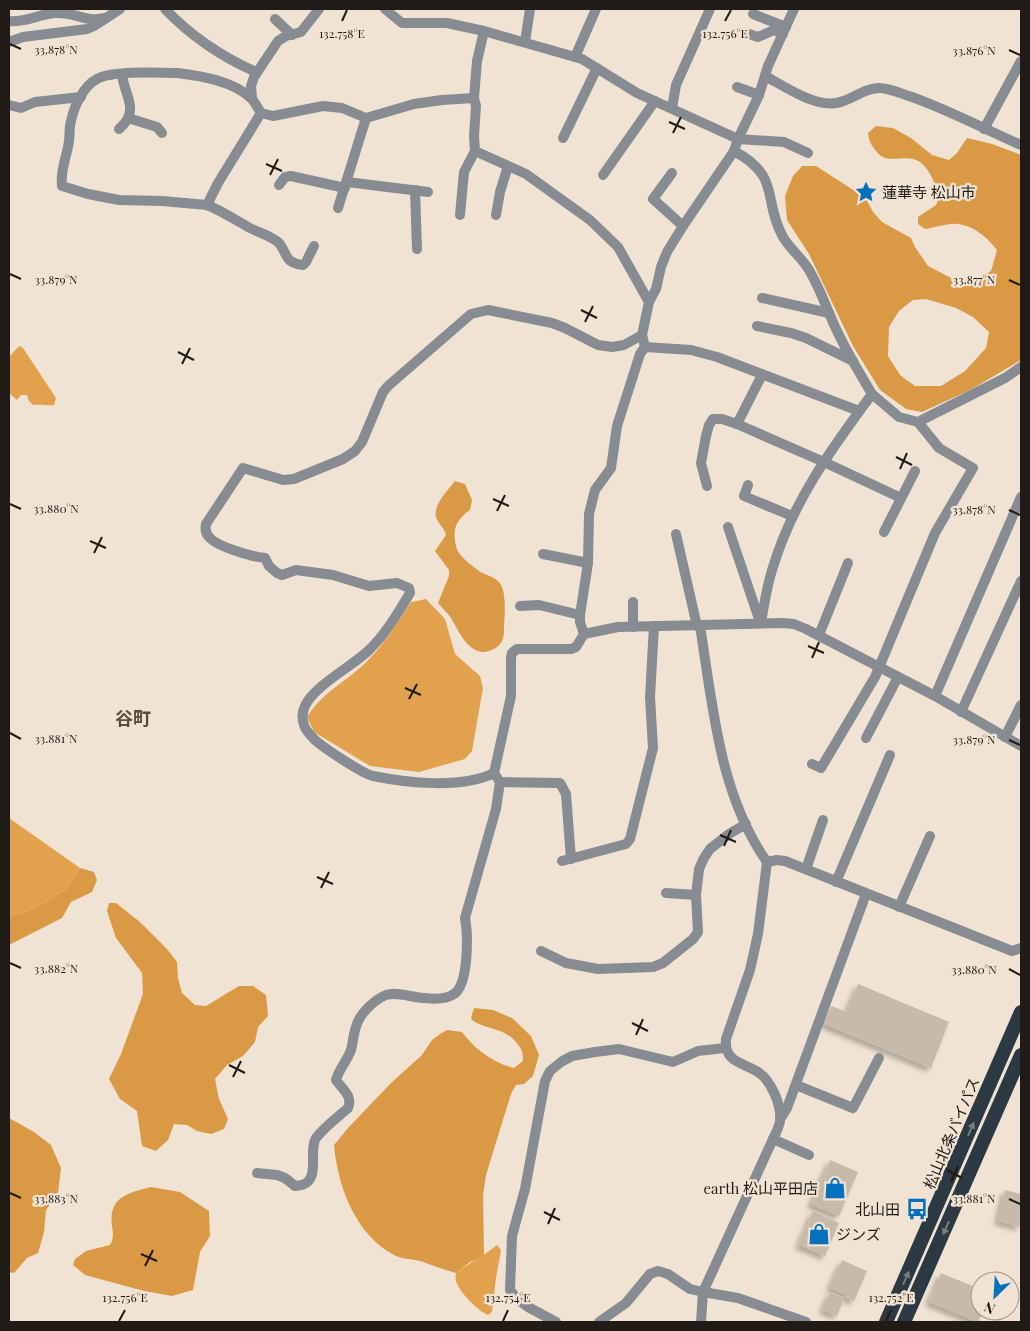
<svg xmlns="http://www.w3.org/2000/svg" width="1030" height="1331" viewBox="0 0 1030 1331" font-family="'Playfair Display','Noto Sans JP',serif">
	<defs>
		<filter id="shadow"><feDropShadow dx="-4" dy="4" stdDeviation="2.5" flood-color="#0004"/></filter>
	</defs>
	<rect width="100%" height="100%" fill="#f1e3d3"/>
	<g fill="#da9944" fill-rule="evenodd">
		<path d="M876,126L893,128L911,138L932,155L949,160L957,153L967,138L992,144L1021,155V360L972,389L922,412L906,409L880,390L853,346L809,254L787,220L785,196L793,176L802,166H816L855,191L866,199L873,212L882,222L911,238L915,247L928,266L957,281L974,282L991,271L997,250C988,238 973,225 957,224C947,223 935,228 925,229L918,224V217L936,205L940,196C935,185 930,169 920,162C905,152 888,167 876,151C871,145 869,141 868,133ZM926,299L956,308L973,317L989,332L986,348L965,371L941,386H915L900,375L888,356L889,327L899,311L913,300Z"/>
		<path d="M455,481L465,484L472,500L470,510C456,520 452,529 456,546C458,556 471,565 479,571C486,576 496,576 501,585C507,597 504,617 504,631C504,639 501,645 494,649C471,661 460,633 451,618C447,612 442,608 438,603L449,576V570L435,551L446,535C444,527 438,524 436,517C433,505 448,490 455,481Z"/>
		<path d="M80,868L94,872L97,880L92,892L71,902L62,918L9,945V917L36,908L66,889Z"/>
		<path d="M109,903H116L140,922L167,949L177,962L178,978L182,993L195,1005L206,1006L239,986H253L266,995L268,1016L258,1027L255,1042L243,1056L227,1065L215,1079L219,1099L228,1119L224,1129L211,1134L197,1131L187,1125L174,1124L168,1140L156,1151L142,1146L137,1111L120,1099L109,1079L121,1054L143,994L142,973L116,938L107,911Z"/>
		<path d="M474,1008L493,1010L512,1018L531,1036L539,1055L533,1076L524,1084L516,1085L511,1094L486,1175L483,1195L484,1256L470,1262L456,1273C444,1270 432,1265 420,1261C412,1259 401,1259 394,1255C355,1234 338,1187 334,1145L348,1128L391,1083L422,1055L432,1040L440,1034L447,1030L462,1032C474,1049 494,1063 514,1068L523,1061C523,1054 523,1052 519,1046C506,1027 490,1031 473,1021L471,1018Z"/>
		<path d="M9,1118L34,1132L51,1145L61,1168L58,1193L46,1210L44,1232L38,1253L27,1258L14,1273L9,1272Z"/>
		<path d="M151,1187L180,1192L209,1211L210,1236L200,1252L193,1290L172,1296L144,1291L85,1275L73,1265L75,1259L86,1251L110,1245C114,1238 113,1233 112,1226C108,1197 128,1193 151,1187Z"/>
	</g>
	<g fill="#e2a14d">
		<path d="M19,346L23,348L56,398L54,405C47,406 41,404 33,405L29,401L27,395H21L17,400L9,393V357Z"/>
		<path d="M426,599L445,619L455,654L480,676L483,688L472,751L465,759L419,772L370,766L314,732L307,717C321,694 342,684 361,667C382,648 396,625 411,602Z"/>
		<path d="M9,818L80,868L66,889L36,908L9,917Z"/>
		<path d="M497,1245L501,1250L496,1278L492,1312L488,1315C478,1311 459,1292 456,1281C455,1278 456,1275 456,1273C470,1262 484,1256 497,1245Z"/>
	</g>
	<g fill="#c7baaa" filter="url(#shadow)">
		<path d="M858,984L949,1022L931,1068L824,1024L831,1006L847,1012Z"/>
		<path d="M830,1160L858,1172L839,1216L811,1204Z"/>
		<path d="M1005,1190L1021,1194V1227L998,1221Z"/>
		<path d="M813,1211L839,1223L825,1256L799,1245Z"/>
		<path d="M842,1260L867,1271L854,1301L844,1297L846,1295L830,1288Z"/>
		<path d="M941,1273L980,1289V1311H983L978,1322L929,1302Z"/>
		<path d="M830,1292L844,1298L837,1316L823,1310Z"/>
	</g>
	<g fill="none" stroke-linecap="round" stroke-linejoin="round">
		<g stroke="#868c92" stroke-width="10">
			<path d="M165,9C191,36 222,57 256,72"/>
			<path d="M385,9L402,23H447L484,31L582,59L637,93L738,139L784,142L808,153"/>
			<path d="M753,14L786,27"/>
			<path d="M275,19L292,35"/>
			<path d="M9,21C24,23 40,14 55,13C70,12 76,17 90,19C95,20 101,18 106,18"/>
			<path d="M484,31L477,61L474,98L476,106L474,136L475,151L526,174L590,220L618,247L649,302"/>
			<path d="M749,34L758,37L774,30L783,34"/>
			<path d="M9,42L23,37L87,29L94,26L120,9"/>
			<path d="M525,42L530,9"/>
			<path d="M575,57L596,9"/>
			<path d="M178,73C201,76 234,81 252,99C255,103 258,108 261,113L218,183L207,205L162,201L119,200L88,194L62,186C60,169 67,157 69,141C70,134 69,127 71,121C74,107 83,86 97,79C112,70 159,73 178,73Z"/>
			<path d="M765,76C784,86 814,107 836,103C851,101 863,88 879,88C888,88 900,93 909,96C947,109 984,129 1021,145"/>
			<path d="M737,87L759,95"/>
			<path d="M252,99L251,86L254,77L278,41L286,36L301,32L319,9"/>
			<path d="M9,105L21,108L35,102L81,97"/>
			<path d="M672,108L676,85L710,9"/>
			<path d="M261,113L273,116L323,106L342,108L366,118L414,104L442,100L474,98"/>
			<path d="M128,118L157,127L162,133"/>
			<path d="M119,129C141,110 124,96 122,74"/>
			<path d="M984,129L1021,61"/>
			<path d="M563,138L597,68"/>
			<path d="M734,151C782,177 762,199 783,237C790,249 802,258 809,270C821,290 828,313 838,333C848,354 860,374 872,394"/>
			<path d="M672,173L653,199L683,226"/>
			<path d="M603,175L655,101"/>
			<path d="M347,182L428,192"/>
			<path d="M279,185L285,177L291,176L345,188"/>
			<path d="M415,190L417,249"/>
			<path d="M207,205C222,211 234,219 248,227C257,232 272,236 279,243C288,254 284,263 303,265L306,262L314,246"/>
			<path d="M338,208L366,118"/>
			<path d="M460,215L464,172L475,151"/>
			<path d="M496,215L500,192L508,166"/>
			<path d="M762,298L829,313"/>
			<path d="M757,326L791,333L806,338L853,361"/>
			<path d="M645,347L691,350L717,357L859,411"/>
			<path d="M762,375L737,424L824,462L901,498"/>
			<path d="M748,485L744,496L792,516"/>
			<path d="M707,486L701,463L706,436L709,425L713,419H722L737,424"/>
			<path d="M728,527L760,622"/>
			<path d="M884,532L915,471"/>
			<path d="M676,534L697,626"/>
			<path d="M543,554L588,563"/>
			<path d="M633,602V627"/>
			<path d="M520,606L539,605L580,615"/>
			<path d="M761,623C764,605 767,585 773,567C793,501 832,448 872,394L899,417L918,422L1005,378L1021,367"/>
			<path d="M584,634L580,622V615L588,563L589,514L595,490L611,468L617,426L640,354L645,347L642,335L649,302L656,289L661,267L667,252L683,226L734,151L738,139L759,95L768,66L794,9"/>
			<path d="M819,635L848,563"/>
			<path d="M935,696L1021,497"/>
			<path d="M961,712L1021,581"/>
			<path d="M1005,737L1021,705"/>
			<path d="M866,738L898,677"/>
			<path d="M812,764L821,768L875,677L935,533L973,468L939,448L918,422"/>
			<path d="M494,773C462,789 407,783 373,776C363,774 324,748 315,740C311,736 305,730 304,725C302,719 302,712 305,706C314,686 351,667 368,651C385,635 398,613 410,593L409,588L397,583L369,586L333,575L296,570L282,575L277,573L269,566L265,558C253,557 218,547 210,538C205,534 205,529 206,524L243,468L283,480L294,479L343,459L355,451L362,442L383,392L388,386L471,314L488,310L552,323L565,328L598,345L612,347L624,345L642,335"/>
			<path d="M500,782L560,783L566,794L571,859"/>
			<path d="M562,861L626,844L630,839L653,748L650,697L654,626"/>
			<path d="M767,862L777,860L785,861L1012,951L1021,948"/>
			<path d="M806,869L823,820"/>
			<path d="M836,882L890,755"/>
			<path d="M666,893L696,895"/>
			<path d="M899,907L930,836"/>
			<path d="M541,951L566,963L598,969L653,967L663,963L693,939L698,932L696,895L699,869L704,858L710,849L729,834L746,824"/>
			<path d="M796,1085L853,1108L879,1058"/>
			<path d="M780,1119L787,1108L866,894"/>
			<path d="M773,1139L809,1155"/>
			<path d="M257,1173L277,1175L285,1178L295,1186C324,1185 307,1152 316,1138C324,1127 338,1117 348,1108C353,1096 343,1090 336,1080C339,1069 347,1061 351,1050C353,1043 353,1035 356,1027C359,1014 374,1000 386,995C397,991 413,998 424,998C433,999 446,1000 454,994C469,984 468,934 465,918L496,809L500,782L494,773L511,696V658L512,653L517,649H571L576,647L584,634L618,627L782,623L794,624L806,629L935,696L1021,746"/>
			<path d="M556,1322L528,1307L517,1299L510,1290L512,1236L525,1189L545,1081L550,1071L561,1062L572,1056L595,1052L619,1049L673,1062L698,1051L725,1048"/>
			<path d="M599,1322L626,1303L650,1274L658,1271L668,1274L690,1289L703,1292L773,1139C776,1133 779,1127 780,1121C782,1106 771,1080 758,1072C743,1062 724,1063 726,1039L750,970L758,934L767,862C719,794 713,706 700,626"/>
			<path d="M701,1322L703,1292L738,1298L806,1322"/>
		</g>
		<g stroke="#2c3842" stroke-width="14">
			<path d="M886,1322L1021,1012"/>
			<path d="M904,1322L1021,1055"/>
		</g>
	</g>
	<defs><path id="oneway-solid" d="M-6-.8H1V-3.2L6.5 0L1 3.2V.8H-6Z" transform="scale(1.25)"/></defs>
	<g fill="#7b7c7c">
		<use href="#oneway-solid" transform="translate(971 1129) rotate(-67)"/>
		<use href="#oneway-solid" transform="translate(946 1228) rotate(114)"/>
		<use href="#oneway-solid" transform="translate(906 1278) rotate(-66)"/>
	</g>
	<path fill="none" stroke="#201b16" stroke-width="2" d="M342,21L347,10M725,21L731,10M10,44L21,49M1009,50L1020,55M669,122L685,129M673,133L681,117M266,164L282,171M270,175L278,159M10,274L21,279M1009,280L1020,285M581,310L597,318M585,322L593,306M178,352L194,360M182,364L190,348M896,457L912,465M900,469L907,453M493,499L509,506M10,504L21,509M1009,510L1020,515M497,511L505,495M90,541L106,548M94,553L102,537M808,646L824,653M812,658L819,642M405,688L421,695M409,699L417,684M10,733L21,739M1009,740L1020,745M720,835L736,842M724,846L731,830M317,877L333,884M321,888L329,872M10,963L21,968M1009,969L1020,975M632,1023L648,1031M636,1035L643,1019M229,1065L245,1073M233,1077L241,1061M947,1170L962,1178M951,1182L958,1166M10,1193L21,1198M1009,1199L1020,1204M544,1212L560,1220M548,1224L555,1208M141,1254L157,1261M145,1266L153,1250M119,1321L125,1310M503,1321L508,1310M886,1321L891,1310"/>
	<defs>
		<g id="sight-bare" transform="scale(1.725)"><path d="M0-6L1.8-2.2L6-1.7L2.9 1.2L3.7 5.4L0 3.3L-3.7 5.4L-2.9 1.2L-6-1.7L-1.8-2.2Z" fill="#0471bc" stroke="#f1e3d3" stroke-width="2.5" paint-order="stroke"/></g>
		<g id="shop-bare" transform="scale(1.725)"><path d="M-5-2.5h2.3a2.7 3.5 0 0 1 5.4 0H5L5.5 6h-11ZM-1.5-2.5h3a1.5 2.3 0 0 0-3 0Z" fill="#0471bc" stroke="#f1e3d3" stroke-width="2.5" paint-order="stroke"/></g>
		<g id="bus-bare" transform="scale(1.725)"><path d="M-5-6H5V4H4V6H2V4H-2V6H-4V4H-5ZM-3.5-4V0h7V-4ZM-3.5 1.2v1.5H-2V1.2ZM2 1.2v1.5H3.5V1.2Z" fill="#0471bc" stroke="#f1e3d3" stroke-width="2.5" paint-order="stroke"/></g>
	</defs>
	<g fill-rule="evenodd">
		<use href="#sight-bare" x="866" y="192"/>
		<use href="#shop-bare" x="835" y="1188"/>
		<use href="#bus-bare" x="917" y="1209"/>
		<use href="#shop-bare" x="819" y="1234"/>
	</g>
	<g text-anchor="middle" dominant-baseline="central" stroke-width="4.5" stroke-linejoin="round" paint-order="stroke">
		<g font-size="15" fill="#201b16" stroke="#f1e3d3" text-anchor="start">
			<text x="882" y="192">蓮華寺 松山市</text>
			<text x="818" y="1188" text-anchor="end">earth 松山平田店</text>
			<text x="900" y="1209" text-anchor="end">北山田</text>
			<text x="836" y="1234">ジンズ</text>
		</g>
		<g font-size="15" fill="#201b16" stroke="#f1e3d3">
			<text transform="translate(951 1133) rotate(-67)">松山北条バイパス</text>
		</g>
		<g font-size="18" font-weight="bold" fill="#574c3e" stroke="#f1e3d3">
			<text x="133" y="718">谷町</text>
		</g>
	</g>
	<g font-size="12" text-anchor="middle" fill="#201b16" stroke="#f1e3d3" stroke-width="4.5" stroke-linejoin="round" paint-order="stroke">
		<text x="342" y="38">132.758°E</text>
		<text x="725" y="38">132.756°E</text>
		<text x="56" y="54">33.878°N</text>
		<text x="974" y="55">33.876°N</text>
		<text x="56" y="284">33.879°N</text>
		<text x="974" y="284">33.877°N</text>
		<text x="56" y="513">33.880°N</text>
		<text x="974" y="514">33.878°N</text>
		<text x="56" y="743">33.881°N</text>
		<text x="974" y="744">33.879°N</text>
		<text x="56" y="973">33.882°N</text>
		<text x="974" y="974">33.880°N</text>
		<text x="56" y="1203">33.883°N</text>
		<text x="974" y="1203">33.881°N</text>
		<text x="125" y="1302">132.756°E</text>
		<text x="508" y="1302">132.754°E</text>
		<text x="891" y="1302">132.752°E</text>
	</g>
	<rect width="1030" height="1331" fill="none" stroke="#201b16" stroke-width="20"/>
	<g transform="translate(995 1296) rotate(205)"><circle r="24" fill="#f1e3d3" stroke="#9d9387"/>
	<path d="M0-4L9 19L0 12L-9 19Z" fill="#0471bc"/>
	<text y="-8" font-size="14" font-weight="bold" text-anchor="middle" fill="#201b16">N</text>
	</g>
</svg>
